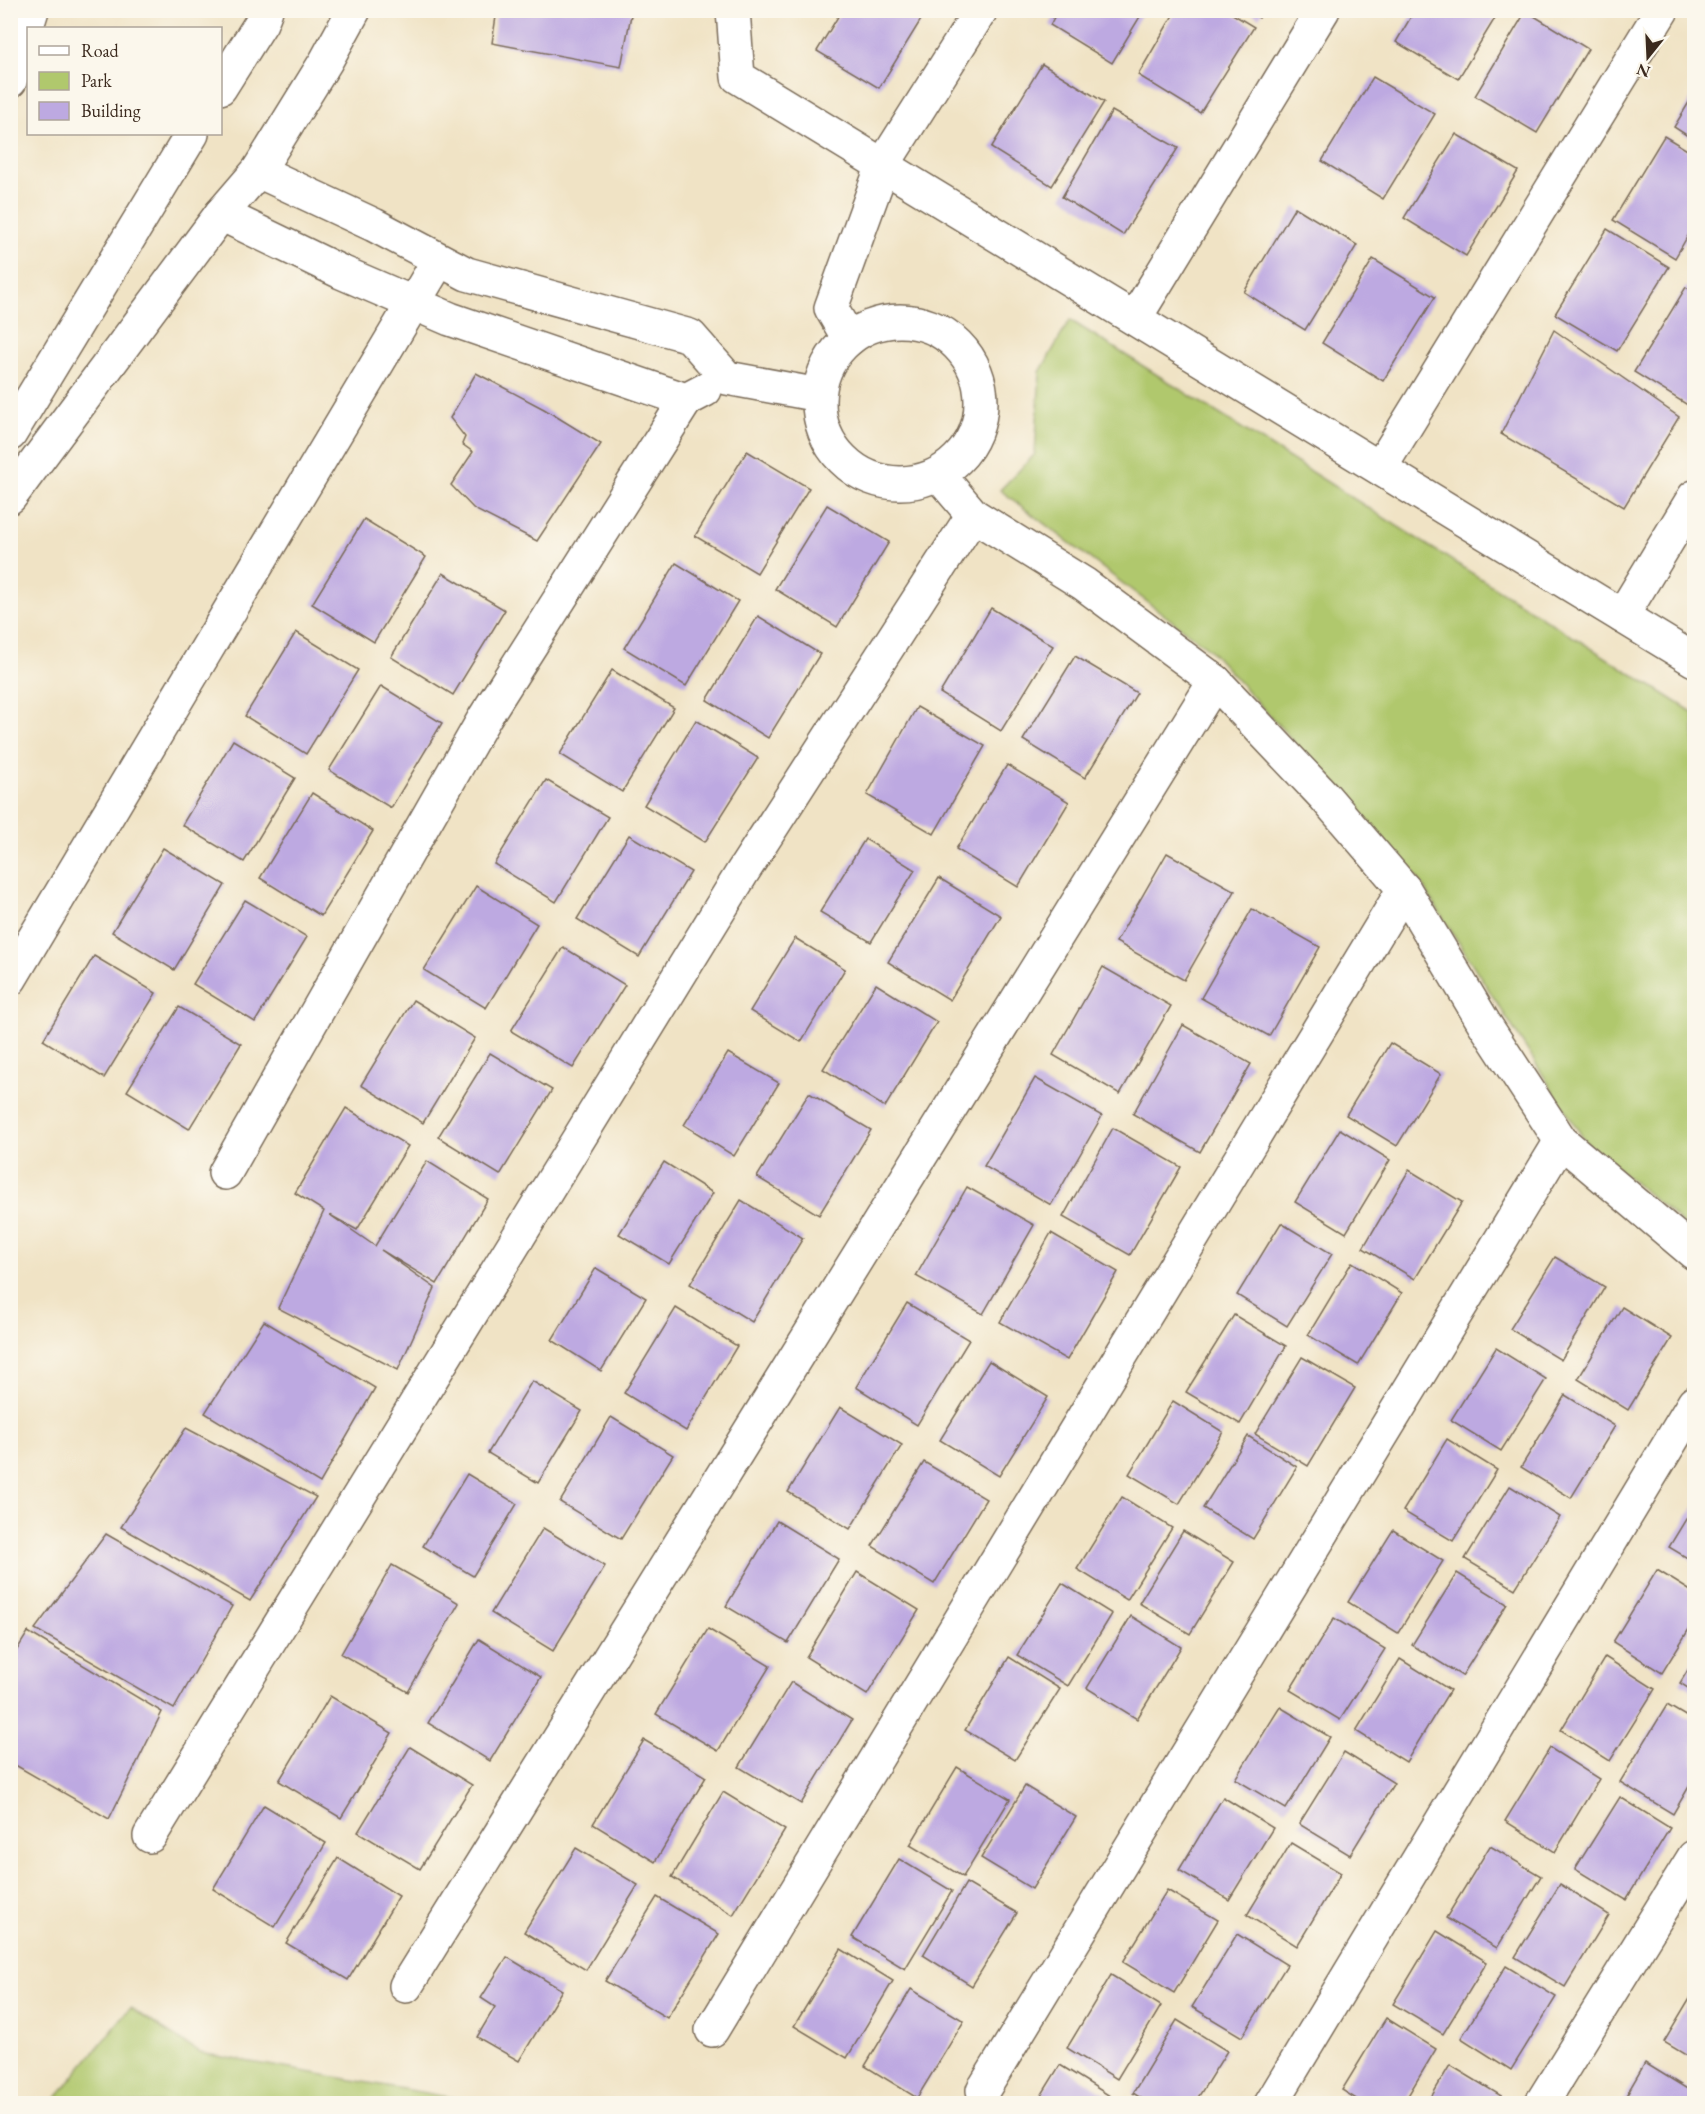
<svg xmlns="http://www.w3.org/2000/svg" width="1705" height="2114" viewBox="0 0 1705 2114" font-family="'EB Garamond',serif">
	<rect width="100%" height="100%" fill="#fbf7ec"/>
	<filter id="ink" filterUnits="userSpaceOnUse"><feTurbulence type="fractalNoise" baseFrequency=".0167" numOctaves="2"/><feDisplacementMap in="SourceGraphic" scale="12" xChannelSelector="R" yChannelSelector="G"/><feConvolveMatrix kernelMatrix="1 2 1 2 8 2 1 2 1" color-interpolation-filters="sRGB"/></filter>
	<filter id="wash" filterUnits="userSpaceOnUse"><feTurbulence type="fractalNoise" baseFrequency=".008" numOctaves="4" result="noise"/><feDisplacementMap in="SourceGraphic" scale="24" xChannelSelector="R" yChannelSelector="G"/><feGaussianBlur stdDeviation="1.35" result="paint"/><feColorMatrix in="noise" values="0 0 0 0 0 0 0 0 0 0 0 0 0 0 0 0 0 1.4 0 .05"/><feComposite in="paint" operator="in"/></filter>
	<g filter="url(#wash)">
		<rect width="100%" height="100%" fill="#f0e3c5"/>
		<g fill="#b0c86d" stroke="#767946" stroke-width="1.5">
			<path d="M1070,320L1694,713V1233L1585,1141L1417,877L1209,649L1000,490L1035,454L1040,372Z"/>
			<path d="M130,2008L200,2053L482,2103H52Z"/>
		</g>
		<g id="blocks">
			<g fill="#bda9e1">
				<path d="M497,10H632L621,67L492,43Z"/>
				<path d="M842,10H927L879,88L817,51Z"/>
				<path d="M1058,10H1144L1112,63L1050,25Z"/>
				<path d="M1176,10H1226L1254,27L1200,113L1138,75Z"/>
				<path d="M1248,10H1264L1259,18Z"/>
				<path d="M1415,10H1500L1458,79L1396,42Z"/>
				<path d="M1526,11L1588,49L1537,133L1475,96Z"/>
				<path d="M1042,64L1104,102L1052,186L991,148Z"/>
				<path d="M1373,77L1435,114L1383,199L1322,161Z"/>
				<path d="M1694,94V140L1674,127Z"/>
				<path d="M1112,111L1178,148L1123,235L1062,197Z"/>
				<path d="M1456,134L1518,171L1466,256L1404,218Z"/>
				<path d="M1664,136L1694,154V225L1675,258L1613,220Z"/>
				<path d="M1295,207L1357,245L1305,330L1244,292Z"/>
				<path d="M1607,229L1669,267L1617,351L1555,314Z"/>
				<path d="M1373,259L1435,297L1383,381L1322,343Z"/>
				<path d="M1686,287L1694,293V409L1634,372Z"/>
				<path d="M1554,330L1679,417L1624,507L1501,434Z"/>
				<path d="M476,373L544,409L601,444L537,541L474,509L451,485L473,452L462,444L465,437L450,418Z"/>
				<path d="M747,451L809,488L757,573L695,536Z"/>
				<path d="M827,505L889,542L837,627L775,589Z"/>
				<path d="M364,519L426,557L374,642L312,604Z"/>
				<path d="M676,563L738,601L686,686L624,648Z"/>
				<path d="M443,573L505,610L453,695L391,657Z"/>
				<path d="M991,608L1053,646L1001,731L940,693Z"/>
				<path d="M758,616L820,654L768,738L707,700Z"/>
				<path d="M296,632L358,670L306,754L245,716Z"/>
				<path d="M1075,656L1137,693L1085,778L1023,740Z"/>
				<path d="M612,670L674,708L622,792L560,754Z"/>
				<path d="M381,686L442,723L391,808L329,770Z"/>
				<path d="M917,707L985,746L934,834L867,795Z"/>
				<path d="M696,720L758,758L705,842L644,805Z"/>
				<path d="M233,740L295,778L244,862L182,825Z"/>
				<path d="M1007,765L1069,802L1018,887L956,849Z"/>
				<path d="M546,780L608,817L556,902L494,864Z"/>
				<path d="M312,793L373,831L321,916L260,878Z"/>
				<path d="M629,835L691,872L639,957L577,919Z"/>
				<path d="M865,839L915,870L871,942L820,912Z"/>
				<path d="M163,848L225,885L174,970L112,932Z"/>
				<path d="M1167,853L1235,891L1184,980L1116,942Z"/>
				<path d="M939,878L1001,916L950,1000L888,962Z"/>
				<path d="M476,886L537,924L486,1008L424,970Z"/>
				<path d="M245,900L307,937L255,1022L193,984Z"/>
				<path d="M1252,909L1320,947L1269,1036L1201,998Z"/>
				<path d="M795,938L845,969L801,1042L750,1011Z"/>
				<path d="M563,947L625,985L573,1068L511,1031Z"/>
				<path d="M94,956L156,993L104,1078L43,1040Z"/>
				<path d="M1103,967L1171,1006L1120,1094L1053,1055Z"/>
				<path d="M876,984L937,1022L885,1107L823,1069Z"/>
				<path d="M413,1000L475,1038L423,1123L361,1085Z"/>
				<path d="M179,1007L241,1044L189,1129L127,1091Z"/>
				<path d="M1183,1025L1251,1064L1200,1152L1133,1114Z"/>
				<path d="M1390,1043L1441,1074L1397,1146L1346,1115Z"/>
				<path d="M490,1053L552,1090L500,1175L438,1137Z"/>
				<path d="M728,1053L779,1083L734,1156L684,1125Z"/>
				<path d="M1035,1078L1102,1116L1051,1205L984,1166Z"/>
				<path d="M809,1093L871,1130L819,1215L757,1177Z"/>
				<path d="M346,1108L408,1146L357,1230L330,1215L375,1246L427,1161L488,1199L437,1284L381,1250L435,1288L398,1370L278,1308L324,1211L295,1193Z"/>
				<path d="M1113,1128L1181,1167L1130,1255L1063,1217Z"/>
				<path d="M1340,1129L1390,1160L1346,1233L1295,1202Z"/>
				<path d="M664,1162L713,1193L669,1264L619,1234Z"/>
				<path d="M1409,1170L1462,1202L1415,1279L1363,1248Z"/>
				<path d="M967,1187L1034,1225L983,1314L916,1276Z"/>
				<path d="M741,1200L803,1238L752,1322L690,1284Z"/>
				<path d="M1281,1223L1332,1254L1287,1326L1237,1295Z"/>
				<path d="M1051,1233L1118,1272L1067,1360L1000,1322Z"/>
				<path d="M1555,1257L1605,1287L1561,1360L1510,1329Z"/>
				<path d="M1352,1262L1402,1293L1358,1365L1308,1335Z"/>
				<path d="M596,1268L646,1298L601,1371L552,1340Z"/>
				<path d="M907,1303L969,1340L917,1425L856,1387Z"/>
				<path d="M1622,1307L1672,1338L1628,1410L1578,1379Z"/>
				<path d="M676,1308L737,1346L686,1431L624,1393Z"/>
				<path d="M1234,1315L1286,1346L1240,1424L1186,1392Z"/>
				<path d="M264,1321L375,1388L320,1483L205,1413Z"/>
				<path d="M1496,1348L1546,1379L1501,1451L1451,1420Z"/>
				<path d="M1302,1357L1355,1388L1308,1466L1255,1434Z"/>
				<path d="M989,1361L1048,1397L999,1476L940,1440Z"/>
				<path d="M532,1381L582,1411L538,1483L488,1453Z"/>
				<path d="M1565,1395L1615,1426L1571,1498L1521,1467Z"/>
				<path d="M1173,1401L1223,1432L1179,1504L1129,1474Z"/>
				<path d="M840,1407L902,1445L850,1529L788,1492Z"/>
				<path d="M611,1417L673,1455L621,1539L560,1502Z"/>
				<path d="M186,1428L316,1497L250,1601L121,1527Z"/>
				<path d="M1248,1436L1297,1467L1253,1539L1203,1508Z"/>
				<path d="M1447,1439L1497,1470L1453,1541L1403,1511Z"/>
				<path d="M924,1462L986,1499L934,1584L872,1546Z"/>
				<path d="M467,1474L517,1504L473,1576L423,1546Z"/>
				<path d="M1510,1486L1560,1517L1515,1589L1465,1559Z"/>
				<path d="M1122,1497L1172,1528L1127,1600L1077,1569Z"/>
				<path d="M1694,1506V1562L1669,1547Z"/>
				<path d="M777,1521L839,1559L788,1643L726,1606Z"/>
				<path d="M543,1528L605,1566L553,1651L491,1613Z"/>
				<path d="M1393,1530L1443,1561L1398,1633L1348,1602Z"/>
				<path d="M1183,1531L1234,1562L1190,1634L1139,1603Z"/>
				<path d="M106,1534L232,1606L174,1709L35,1629Z"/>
				<path d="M392,1565L459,1603L408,1692L341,1654Z"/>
				<path d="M1657,1570L1694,1593V1621L1662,1673L1613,1642Z"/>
				<path d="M857,1572L919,1610L867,1695L806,1657Z"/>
				<path d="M1457,1573L1507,1604L1462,1676L1412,1645Z"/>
				<path d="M1062,1583L1112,1614L1068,1686L1017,1655Z"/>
				<path d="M1131,1616L1181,1647L1137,1719L1087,1688Z"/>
				<path d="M1334,1618L1385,1649L1340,1720L1290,1690Z"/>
				<path d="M708,1629L770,1666L718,1751L656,1714Z"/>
				<path d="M28,1632L162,1712L109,1819L10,1762V1661Z"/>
				<path d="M479,1639L541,1677L490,1761L428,1723Z"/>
				<path d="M1009,1657L1060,1689L1015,1760L965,1730Z"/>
				<path d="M1605,1657L1655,1689L1610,1761L1561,1730Z"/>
				<path d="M1400,1659L1450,1690L1406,1762L1356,1731Z"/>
				<path d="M1694,1660V1692L1680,1683Z"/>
				<path d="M791,1682L852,1720L801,1804L739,1767Z"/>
				<path d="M330,1696L392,1733L341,1818L279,1781Z"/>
				<path d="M1667,1705L1694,1721V1778L1673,1814L1620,1782Z"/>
				<path d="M1280,1707L1330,1737L1286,1809L1235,1779Z"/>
				<path d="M644,1740L706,1777L655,1862L593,1824Z"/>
				<path d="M410,1747L472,1785L420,1869L358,1832Z"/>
				<path d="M1550,1748L1599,1779L1555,1852L1505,1821Z"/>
				<path d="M1344,1752L1394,1783L1350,1855L1299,1824Z"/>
				<path d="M957,1767L1010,1799L963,1877L910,1845Z"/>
				<path d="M1025,1786L1076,1817L1032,1889L981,1858Z"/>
				<path d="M723,1792L785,1830L733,1915L672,1877Z"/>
				<path d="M1223,1797L1273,1828L1229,1900L1179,1870Z"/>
				<path d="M1620,1797L1670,1828L1626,1900L1575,1869Z"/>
				<path d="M264,1805L326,1843L275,1927L213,1889Z"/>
				<path d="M1291,1843L1341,1873L1297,1946L1247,1915Z"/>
				<path d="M1490,1846L1541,1876L1497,1948L1446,1918Z"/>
				<path d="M576,1848L638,1885L586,1970L524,1932Z"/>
				<path d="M338,1858L399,1896L348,1980L286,1943Z"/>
				<path d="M899,1859L952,1891L905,1969L852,1937Z"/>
				<path d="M966,1883L1017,1913L972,1986L923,1955Z"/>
				<path d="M1560,1884L1609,1915L1565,1987L1515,1957Z"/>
				<path d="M1167,1890L1218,1920L1174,1993L1123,1962Z"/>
				<path d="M657,1897L719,1934L667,2018L605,1981Z"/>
				<path d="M1437,1931L1487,1962L1443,2034L1393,2004Z"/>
				<path d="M1237,1934L1287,1965L1242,2037L1192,2007Z"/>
				<path d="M841,1949L893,1981L847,2058L794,2026Z"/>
				<path d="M507,1957L562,1990L519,2061L477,2037L495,2007L481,1998Z"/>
				<path d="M1506,1966L1556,1997L1511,2070L1461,2038Z"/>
				<path d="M1111,1975L1161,2006L1117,2079L1067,2048Z"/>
				<path d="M911,1989L964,2021L917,2098L865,2066Z"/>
				<path d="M1694,1992V2060L1664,2042Z"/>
				<path d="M1386,2018L1436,2049L1403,2104H1364L1342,2090Z"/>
				<path d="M1177,2020L1227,2051L1194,2104H1150L1133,2093Z"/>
				<path d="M1645,2063L1694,2093L1690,2104H1621Z"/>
				<path d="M1060,2065L1110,2096L1105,2104H1036Z"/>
				<path d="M1450,2065L1503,2097L1499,2104H1427Z"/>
			</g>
		</g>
	</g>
	<g filter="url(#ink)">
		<use href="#blocks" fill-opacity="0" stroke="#7a6b58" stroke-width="1.5"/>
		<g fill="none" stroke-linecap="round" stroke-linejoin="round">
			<g stroke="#7a6b58" stroke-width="36">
				<g id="minor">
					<path d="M733,10L738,77L1694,660"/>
					<path d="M10,81L32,10"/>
					<path d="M258,171L374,225L467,274L690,336L727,378L819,395"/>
					<path d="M221,214L341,272L450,319L686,400L705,390"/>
					<path d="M1135,318L1323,10"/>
					<circle cx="900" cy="402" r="81"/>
					<path d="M849,339L831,308L883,165L981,10"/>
					<path d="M1380,468L1662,10"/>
					<path d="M938,474L973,515L1084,584L1215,681L1324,796L1404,889L1484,1023L1561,1141L1694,1253"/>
					<path d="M1622,616L1694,497"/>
					<path d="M10,979L439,260"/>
					<path d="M225,1173L485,717L686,400"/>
					<path d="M150,1836L742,873L973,515"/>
					<path d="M406,1986L1215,681"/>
					<path d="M712,2030L1404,889"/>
					<path d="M983,2090L1561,1141"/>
					<path d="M1271,2104L1694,1403"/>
					<path d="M1541,2104L1694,1857"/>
				</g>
			</g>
			<g stroke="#7a6b58" stroke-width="36">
				<g id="tertiary">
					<path d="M220,88L261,23L266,10"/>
					<path d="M10,434L192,134"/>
					<path d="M10,497L221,214L258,171L326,61L354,10"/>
				</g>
			</g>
			<use href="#minor" stroke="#fff" stroke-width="33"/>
			<use href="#tertiary" stroke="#fff" stroke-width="33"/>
		</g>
	</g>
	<rect width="1705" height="2114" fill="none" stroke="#fbf7ec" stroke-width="36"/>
	<rect x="27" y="27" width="195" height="108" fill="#fbf7ec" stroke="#aea59a" stroke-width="1.5"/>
	<rect x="39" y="46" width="30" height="9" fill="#ffffff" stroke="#aea59a" stroke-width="1.5"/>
	<text x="81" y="57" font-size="18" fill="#3b2a1e">Road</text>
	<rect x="39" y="72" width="30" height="18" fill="#b0c86d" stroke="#aea59a" stroke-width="1.5"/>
	<text x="81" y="87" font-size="18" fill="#3b2a1e">Park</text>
	<rect x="39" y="102" width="30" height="18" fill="#bda9e1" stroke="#aea59a" stroke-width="1.5"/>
	<text x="81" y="117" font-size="18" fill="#3b2a1e">Building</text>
	<g transform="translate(1648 57) rotate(198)" stroke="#fbf7ec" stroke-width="4.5" paint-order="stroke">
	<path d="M0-4.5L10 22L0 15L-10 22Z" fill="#3b2a1e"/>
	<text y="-9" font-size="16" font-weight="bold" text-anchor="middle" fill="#3b2a1e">N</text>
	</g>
</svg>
